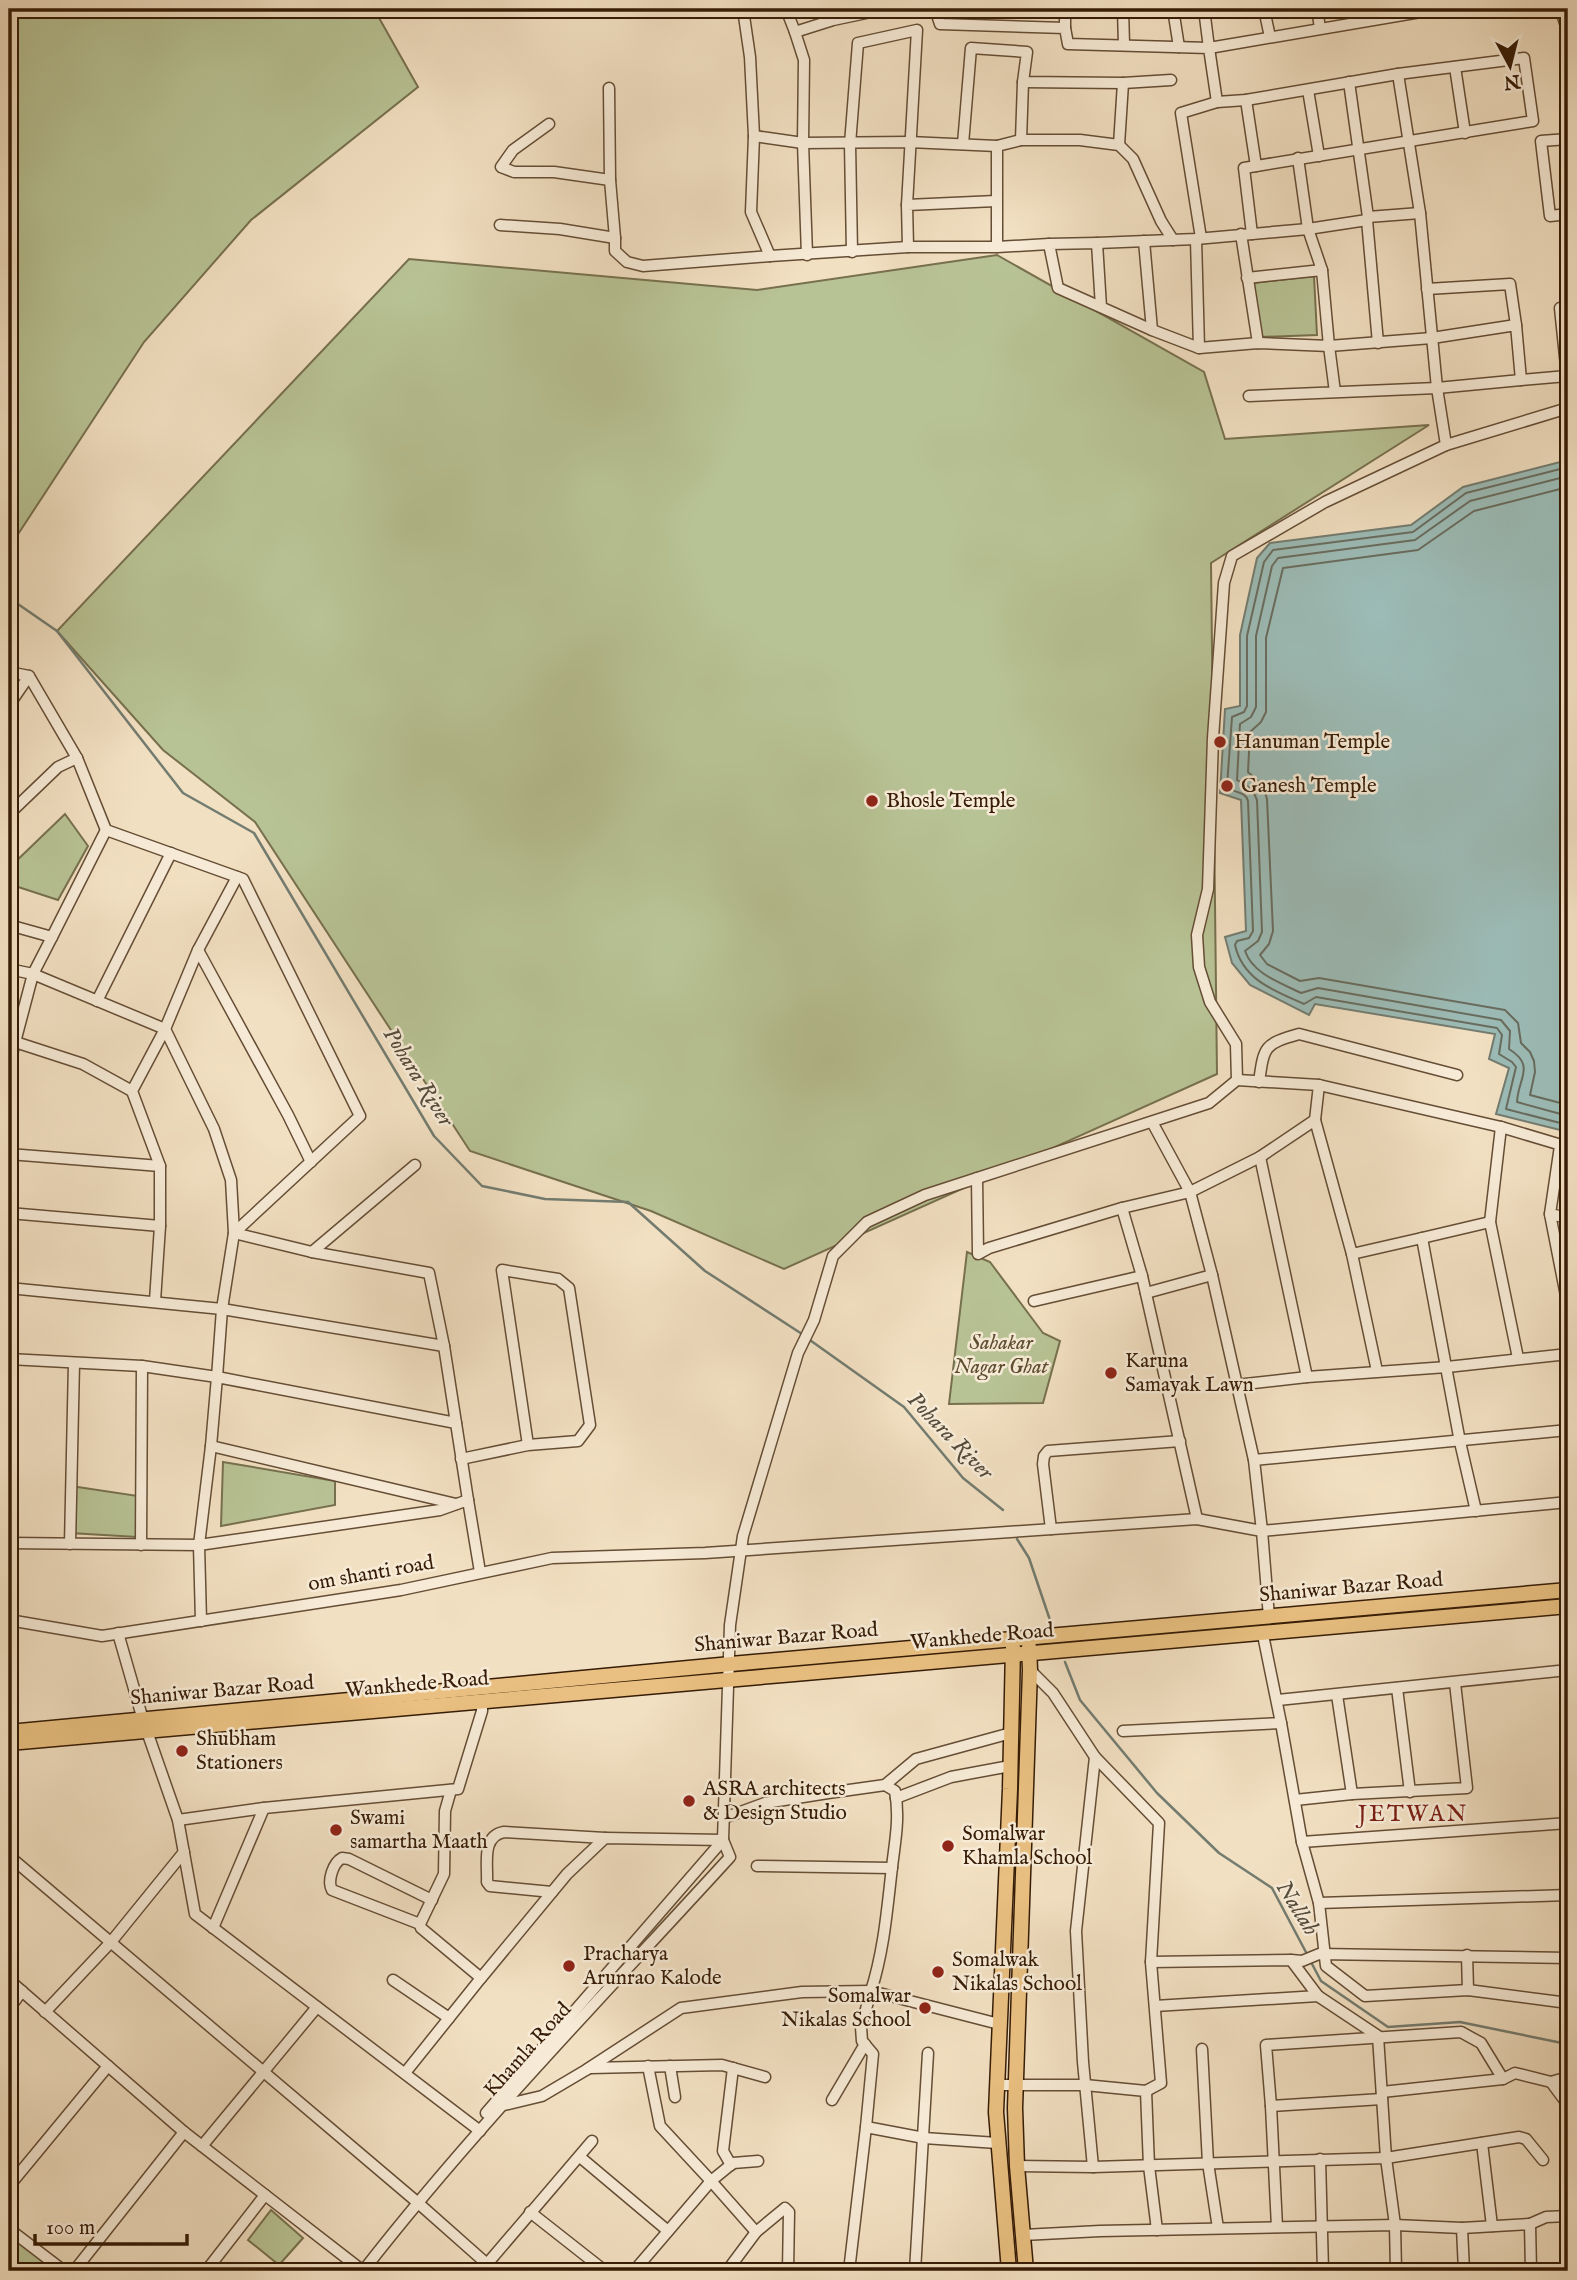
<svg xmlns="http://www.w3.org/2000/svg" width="1577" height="2280" viewBox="0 0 1577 2280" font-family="'IM FELL English',serif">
	<rect width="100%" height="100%" fill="#f2e0c2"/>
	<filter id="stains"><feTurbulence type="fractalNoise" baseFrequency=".00286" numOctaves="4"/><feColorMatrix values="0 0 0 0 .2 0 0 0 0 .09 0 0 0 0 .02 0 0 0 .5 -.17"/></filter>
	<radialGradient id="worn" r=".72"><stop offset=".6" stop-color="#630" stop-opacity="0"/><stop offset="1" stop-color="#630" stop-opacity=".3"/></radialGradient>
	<g fill="#b8c395" stroke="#77704e" stroke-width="2">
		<path d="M9,9H374L418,87L251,220L144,342L9,548Z"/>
		<path d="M997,255L1204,372L1225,439L1429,425L1211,563L1217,1074L784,1269L651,1211L470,1151L255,822L163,750L57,631L409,259L757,290Z"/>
		<path d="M1314,276L1317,335L1261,337L1253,283Z"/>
		<path d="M65,814L88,846L58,900L9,884V868Z"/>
		<path d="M967,1252L990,1262L1043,1333L1060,1341L1043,1403L949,1404Z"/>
		<path d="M223,1462L335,1481V1505L221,1526Z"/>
		<path d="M71,1486L138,1496L137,1537L70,1533Z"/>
		<path d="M271,2210L303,2238L279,2265L248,2240Z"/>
		<path d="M9,2233L57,2271H9Z"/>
	</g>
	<path fill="#9cbcb7" stroke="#737c70" stroke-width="2" d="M1568,460V1132L1496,1114L1509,1068L1489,1059L1495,1034L1315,1004L1309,1015L1250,985L1232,963L1225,937L1246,931L1241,800L1220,793L1225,709L1240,706V635L1257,558L1270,543L1411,525L1463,487Z"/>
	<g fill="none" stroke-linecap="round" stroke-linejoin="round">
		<g stroke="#696c5e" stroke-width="2">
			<path d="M1568,467L1466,493L1413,532L1273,550L1264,562L1247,636V706L1244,712L1232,717L1227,786C1233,794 1245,790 1248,801L1253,931L1249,938L1237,941L1235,945C1243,980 1273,990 1304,1004L1316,997L1497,1028L1502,1035L1499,1054L1512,1062L1516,1067L1506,1109L1568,1125"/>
			<path d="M1568,476L1470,501L1415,540L1278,558L1272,566L1256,636V707L1251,717L1240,724L1237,780L1252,789L1257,800L1262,932L1258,941L1245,951C1253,974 1281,983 1301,993L1318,988L1501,1020L1510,1031L1509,1049C1536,1066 1518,1078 1517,1102L1568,1116"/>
			<path d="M1568,487L1474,511L1418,550L1283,568L1266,638V712L1261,722L1250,732L1248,772L1263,786L1267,799L1273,931L1269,944L1260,955L1267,964L1300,981L1319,978L1505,1010L1518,1023L1521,1043L1530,1052L1534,1061L1535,1072L1530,1095L1568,1105"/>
		</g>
		<g stroke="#737c70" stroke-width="2.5">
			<path d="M9,602H15L57,631L183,793L254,833L434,1136L482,1186L545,1199L628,1202L705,1271L802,1334"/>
			<path d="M807,1338L904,1407L963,1478L1003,1510"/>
			<path d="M1017,1539L1029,1558L1051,1623"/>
			<path d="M1065,1662L1080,1700L1157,1793L1219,1853L1272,1888L1308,1956"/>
			<path d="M1311,1962L1321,1981L1388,2027L1460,2022L1562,2043L1568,2049"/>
		</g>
		<g stroke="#654d35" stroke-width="13">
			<g id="minor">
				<path d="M743,9L750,57L754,136L803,143L804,60L795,32"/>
				<path d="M786,9L795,32L833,20L885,9"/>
				<path d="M935,9L940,24L1065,28L1068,44L1209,48L1217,102L1246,100L1398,74L1524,58L1533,121L1244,168L1252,234"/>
				<path d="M1065,9V28"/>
				<path d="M1123,9L1124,45"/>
				<path d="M1173,9L1179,47"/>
				<path d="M1204,9L1209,48L1438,9"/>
				<path d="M1264,9L1270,37"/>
				<path d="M1317,9L1320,28"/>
				<path d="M1555,9L1562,14L1568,32"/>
				<path d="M1455,67L1465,133"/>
				<path d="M1349,82L1368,217"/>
				<path d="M1308,90L1319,156"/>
				<path d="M1246,100L1256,166"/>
				<path d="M549,124L513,150L501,167L514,172H554L610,180"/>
				<path d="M754,136L751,212L770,256L908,247H997V146L1021,140H1080L1119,145L1133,159L1161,221L1173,240"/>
				<path d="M1568,139L1541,141L1550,216L1568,214"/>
				<path d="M1021,140L1023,82"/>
				<path d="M963,144L971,48L1027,52L1023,82L1123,83L1171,80"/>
				<path d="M1119,145L1123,83"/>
				<path d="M1298,158L1308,229L1322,270"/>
				<path d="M1367,220L1378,343"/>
				<path d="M500,225L560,229L615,238L610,180L609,88"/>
				<path d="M1241,234L1258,343"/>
				<path d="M615,238V251L627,262L643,266L770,256"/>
				<path d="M1201,238L1181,113L1217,102"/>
				<path d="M1196,239L1199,348"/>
				<path d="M1144,241L1152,330"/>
				<path d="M1097,243L1196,239L1308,229L1367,220L1368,217L1420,213"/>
				<path d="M908,247L907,205L996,201"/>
				<path d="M997,247L1049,244"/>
				<path d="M852,252L850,144L858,43L917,30L907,205"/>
				<path d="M807,255L803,143L909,142L997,146"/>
				<path d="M1427,289L1510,284L1516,325"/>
				<path d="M1101,307L1097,243L1049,244L1058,288L1152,330L1199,348L1258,343L1329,346L1322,270L1247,278"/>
				<path d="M1521,380L1567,376L1560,308"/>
				<path d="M1249,396L1437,388L1521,380L1516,325L1432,338L1329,346L1335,392"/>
				<path d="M1446,445L1568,408"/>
				<path d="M9,672L29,676"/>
				<path d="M9,705L29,676L77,758L106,830L243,879L360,1116L234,1233L312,1252"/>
				<path d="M9,814L58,767L77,758"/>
				<path d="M9,925L52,937L33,974L9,1065"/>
				<path d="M52,937L106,830"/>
				<path d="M198,950L237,877"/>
				<path d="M9,969L33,974L165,1029L214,1129L231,1180L234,1233L222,1309L217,1377L142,1366L9,1359"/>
				<path d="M97,1001L171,853"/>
				<path d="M9,1040L83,1064L132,1091"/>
				<path d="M1259,1082C1264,1046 1264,1044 1299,1034L1457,1075"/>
				<path d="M1319,1085L1501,1127L1568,1147"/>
				<path d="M1315,1120L1352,1254L1422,1238L1460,1442L1476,1511"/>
				<path d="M1152,1122L1190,1192L1260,1157L1315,1120L1319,1085L1237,1080"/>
				<path d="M1501,1127L1490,1222L1518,1358"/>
				<path d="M1560,1146L1550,1214L1568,1218"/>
				<path d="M9,1154L160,1166"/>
				<path d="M1260,1157L1307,1377"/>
				<path d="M415,1165L312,1252L429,1273L444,1346L468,1500"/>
				<path d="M977,1178L978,1254L989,1248L1122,1208L1190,1192L1212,1275L1254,1460L1262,1531L1568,1502"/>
				<path d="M1122,1208L1142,1276L1197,1519"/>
				<path d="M9,1213L160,1226L155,1301"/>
				<path d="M1550,1214L1568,1306"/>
				<path d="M160,1226V1166L132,1091L165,1029L198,950L288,1115L311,1162"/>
				<path d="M1422,1238L1490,1222"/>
				<path d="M1352,1254L1377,1371"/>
				<path d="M9,1288L222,1309L444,1346"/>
				<path d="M1146,1293L1212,1275"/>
				<path d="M1034,1301L1142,1276"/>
				<path d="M1236,1385L1307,1377L1447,1367L1568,1354"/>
				<path d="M9,1415L12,1359"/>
				<path d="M456,1423L217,1377L211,1446L456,1504"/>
				<path d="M461,1459L528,1445L502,1270L558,1279L569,1288L590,1425L578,1441L528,1445"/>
				<path d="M1254,1460L1568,1430"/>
				<path d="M1051,1529L1043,1464L1044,1456L1048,1451L1180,1441"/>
				<path d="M9,1543L199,1545L211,1446"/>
				<path d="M70,1544L74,1363"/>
				<path d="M141,1545L142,1366"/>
				<path d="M9,1620L102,1636L401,1590L552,1558L705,1553L1197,1519L1262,1531L1269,1617"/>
				<path d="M201,1621L199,1545L440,1510L468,1500L480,1572"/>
				<path d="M118,1633L143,1720L178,1820L195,1914L480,2131"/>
				<path d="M1397,1688L1410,1792"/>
				<path d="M1337,1695L1352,1794"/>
				<path d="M1278,1700L1568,1670"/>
				<path d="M1281,1723L1302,1842L1319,1903L1326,1966L1365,1996L1468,1990L1568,2003"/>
				<path d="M1123,1731L1281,1723L1263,1635"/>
				<path d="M1095,1757L1159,1823L1151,1962L1161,2083L1146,2091"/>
				<path d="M885,1785L916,1759L1011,1733"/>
				<path d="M451,1790L445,1811L444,1874L420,1924L421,1928L481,1978L567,1874L605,1838L723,1840"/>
				<path d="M896,1798L951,1777L1010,1766"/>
				<path d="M1295,1800L1352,1794L1467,1788L1455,1683"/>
				<path d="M724,1818L765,1803L828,1793L885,1785L895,1791C900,1818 895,1841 892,1867C887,1910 884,1950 871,1991L999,2024"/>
				<path d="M178,1820L264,1808L458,1789L482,1711V1700"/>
				<path d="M1302,1842L1568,1823"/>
				<path d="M9,1856L417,2202L487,2264L480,2271"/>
				<path d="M757,1866L892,1868"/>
				<path d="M552,1892L490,1886L487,1882C488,1865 481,1836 504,1832L605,1838"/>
				<path d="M1319,1903L1568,1895"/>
				<path d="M420,1924L332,1890C327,1881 333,1863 342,1858L349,1859L432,1900"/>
				<path d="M213,1928L264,1808"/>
				<path d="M1467,1955L1468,1990"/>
				<path d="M1291,1960L1302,1961L1319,1954L1568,1958"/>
				<path d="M1151,1962L1291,1960L1318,1996"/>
				<path d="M9,1980L184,2132L363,2271"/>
				<path d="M393,1980L449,2018"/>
				<path d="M1155,2006L1318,1996L1378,2036L1386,2158L1519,2137L1526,2139L1543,2160"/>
				<path d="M9,2009L22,1991"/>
				<path d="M45,2012L111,1942L184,1852"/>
				<path d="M1202,2049L1208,2163L1218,2228"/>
				<path d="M648,2066L660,2126L711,2181L733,2163L758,2161"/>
				<path d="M670,2066L675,2097"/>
				<path d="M590,2068L722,2065L765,2077"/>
				<path d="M405,2073L481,1978"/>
				<path d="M1551,2082L1568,2105"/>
				<path d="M996,2085H1085L1146,2091L1149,2166L1157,2230"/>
				<path d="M1382,2092L1503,2079L1515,2073L1551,2082L1568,2077"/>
				<path d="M832,2100L865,2044"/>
				<path d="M504,2105L542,2096L586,2070L681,2008L802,1992L871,1991L861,2027L862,2041L873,2054L866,2127"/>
				<path d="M1271,2106L1382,2099"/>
				<path d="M486,2113L723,1840"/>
				<path d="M1482,2143L1492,2226"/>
				<path d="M202,2146L317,2007"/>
				<path d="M580,2157L668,2231"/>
				<path d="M1320,2159L1323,2271"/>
				<path d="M731,2165L723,2151L733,2068"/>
				<path d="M1017,2166L1093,2167L1083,2062L1076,1931L1095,1757L1053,1693L1030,1670"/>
				<path d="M1093,2167L1386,2158L1395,2225L1462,2228L1464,2271"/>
				<path d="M9,2186L108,2066"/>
				<path d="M530,2212L605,2271"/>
				<path d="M1530,2224L1546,2217L1568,2216"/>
				<path d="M1277,2227L1271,2106L1266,2045L1461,2032L1481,2043L1503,2079"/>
				<path d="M1462,2228L1530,2224L1531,2271"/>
				<path d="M9,2229L64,2271"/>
				<path d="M1023,2235L1100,2231L1395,2225L1396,2271"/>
				<path d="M74,2271L184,2132"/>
				<path d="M206,2271L265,2195"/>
				<path d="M363,2271C476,2126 606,1993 730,1857L723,1840L730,1625L743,1536L798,1353L814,1320L833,1256L867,1222L925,1195L1209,1103L1237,1080L1236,1044L1210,1002L1199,967L1197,935L1208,889L1213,738L1224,583L1232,556L1325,502L1446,445L1437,388L1420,213L1398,74"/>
				<path d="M497,2271L487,2264L592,2141"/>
				<path d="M634,2271L711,2181L756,2232"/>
				<path d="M727,2271L756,2232L785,2208L789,2212L788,2271"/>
				<path d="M849,2271L866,2127L924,2138L997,2143"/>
				<path d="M915,2271L928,2053"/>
			</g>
		</g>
		<g stroke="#361c06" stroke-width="17">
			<g id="major">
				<path d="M9,1732L731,1664L1568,1590"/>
				<path d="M9,1743C528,1694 1049,1655 1568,1606"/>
				<path d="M1009,2271L996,2112L1010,1789L1013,1647"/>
				<path d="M1026,2271L1017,2166L1015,2108L1030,1670L1029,1647"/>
			</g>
		</g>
		<use href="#minor" stroke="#f7ebd7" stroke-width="10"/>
		<use href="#major" stroke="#e9c081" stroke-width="14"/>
	</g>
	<g fill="#8f2418" stroke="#f7ebd7" stroke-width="2.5">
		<circle cx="1220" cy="742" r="7"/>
		<circle cx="1227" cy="786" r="7"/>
		<circle cx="872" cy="801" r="7"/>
		<circle cx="1111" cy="1373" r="7"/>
		<circle cx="182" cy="1751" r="7"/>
		<circle cx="689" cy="1801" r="7"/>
		<circle cx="336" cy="1830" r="7"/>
		<circle cx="948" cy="1846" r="7"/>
		<circle cx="569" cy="1966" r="7"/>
		<circle cx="938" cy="1972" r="7"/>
		<circle cx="925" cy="2008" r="7"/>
	</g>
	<g text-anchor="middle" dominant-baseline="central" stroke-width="5" stroke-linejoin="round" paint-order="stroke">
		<g font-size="21" fill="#361c06" stroke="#f7ebd7" text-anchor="start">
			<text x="1234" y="742">Hanuman Temple</text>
			<text x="1241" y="786">Ganesh Temple</text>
			<text x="886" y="801">Bhosle Temple</text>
			<text x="1125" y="1361">Karuna<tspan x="1125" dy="24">Samayak Lawn</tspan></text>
			<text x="196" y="1739">Shubham<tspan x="196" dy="24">Stationers</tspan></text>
			<text x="703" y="1789">ASRA architects<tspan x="703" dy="24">&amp; Design Studio</tspan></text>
			<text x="350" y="1818">Swami<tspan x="350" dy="24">samartha Maath</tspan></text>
			<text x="962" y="1834">Somalwar<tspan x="962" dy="24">Khamla School</tspan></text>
			<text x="583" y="1954">Pracharya<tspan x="583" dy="24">Arunrao Kalode</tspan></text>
			<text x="952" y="1960">Somalwak<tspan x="952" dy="24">Nikalas School</tspan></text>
			<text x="911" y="1996" text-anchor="end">Somalwar<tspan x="911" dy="24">Nikalas School</tspan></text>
		</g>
		<g font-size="21" font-style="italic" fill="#5d4e31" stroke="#f7ebd7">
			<text x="1001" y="1343">Sahakar<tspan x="1001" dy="24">Nagar Ghat</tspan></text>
		</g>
		<g font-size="21" fill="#361c06" stroke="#f7ebd7">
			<text transform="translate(371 1574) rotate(-10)">om shanti road</text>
			<text transform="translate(1351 1588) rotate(-5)">Shaniwar Bazar Road</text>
			<text transform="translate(982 1637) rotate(-5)">Wankhede Road</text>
			<text transform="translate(786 1638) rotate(-5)">Shaniwar Bazar Road</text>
			<text transform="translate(417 1685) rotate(-5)">Wankhede Road</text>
			<text transform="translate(222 1691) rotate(-5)">Shaniwar Bazar Road</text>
			<text transform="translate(528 2050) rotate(-48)">Khamla Road</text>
		</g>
		<g font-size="23" font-style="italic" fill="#554c3b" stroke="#f7ebd7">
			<text transform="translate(418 1077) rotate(58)">Pohara River</text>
			<text transform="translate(950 1436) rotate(46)">Pohara River</text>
			<text transform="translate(1297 1908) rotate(58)">Nallah</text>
		</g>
		<g font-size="23" letter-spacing="2" fill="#7a1f14" stroke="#f7ebd7">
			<text x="1413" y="1814">JETWAN</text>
		</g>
	</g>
	<rect width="1577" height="2280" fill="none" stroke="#f2e0c2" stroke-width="35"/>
	<rect x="10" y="10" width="1556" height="2259" fill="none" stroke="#361c06" stroke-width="3.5"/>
	<rect x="18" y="18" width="1542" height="2245" fill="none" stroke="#361c06" stroke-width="2"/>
	<g transform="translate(1510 66) rotate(173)" stroke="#f7ebd7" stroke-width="5" paint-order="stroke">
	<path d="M0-5L12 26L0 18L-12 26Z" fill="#361c06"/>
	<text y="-10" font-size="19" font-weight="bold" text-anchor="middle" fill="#361c06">N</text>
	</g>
	<path d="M35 2234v10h152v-10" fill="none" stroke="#361c06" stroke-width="3.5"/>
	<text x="46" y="2234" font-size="21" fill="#361c06" stroke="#f7ebd7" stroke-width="5" paint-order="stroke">100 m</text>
	<rect width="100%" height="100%" filter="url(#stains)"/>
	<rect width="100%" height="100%" fill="url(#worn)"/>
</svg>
